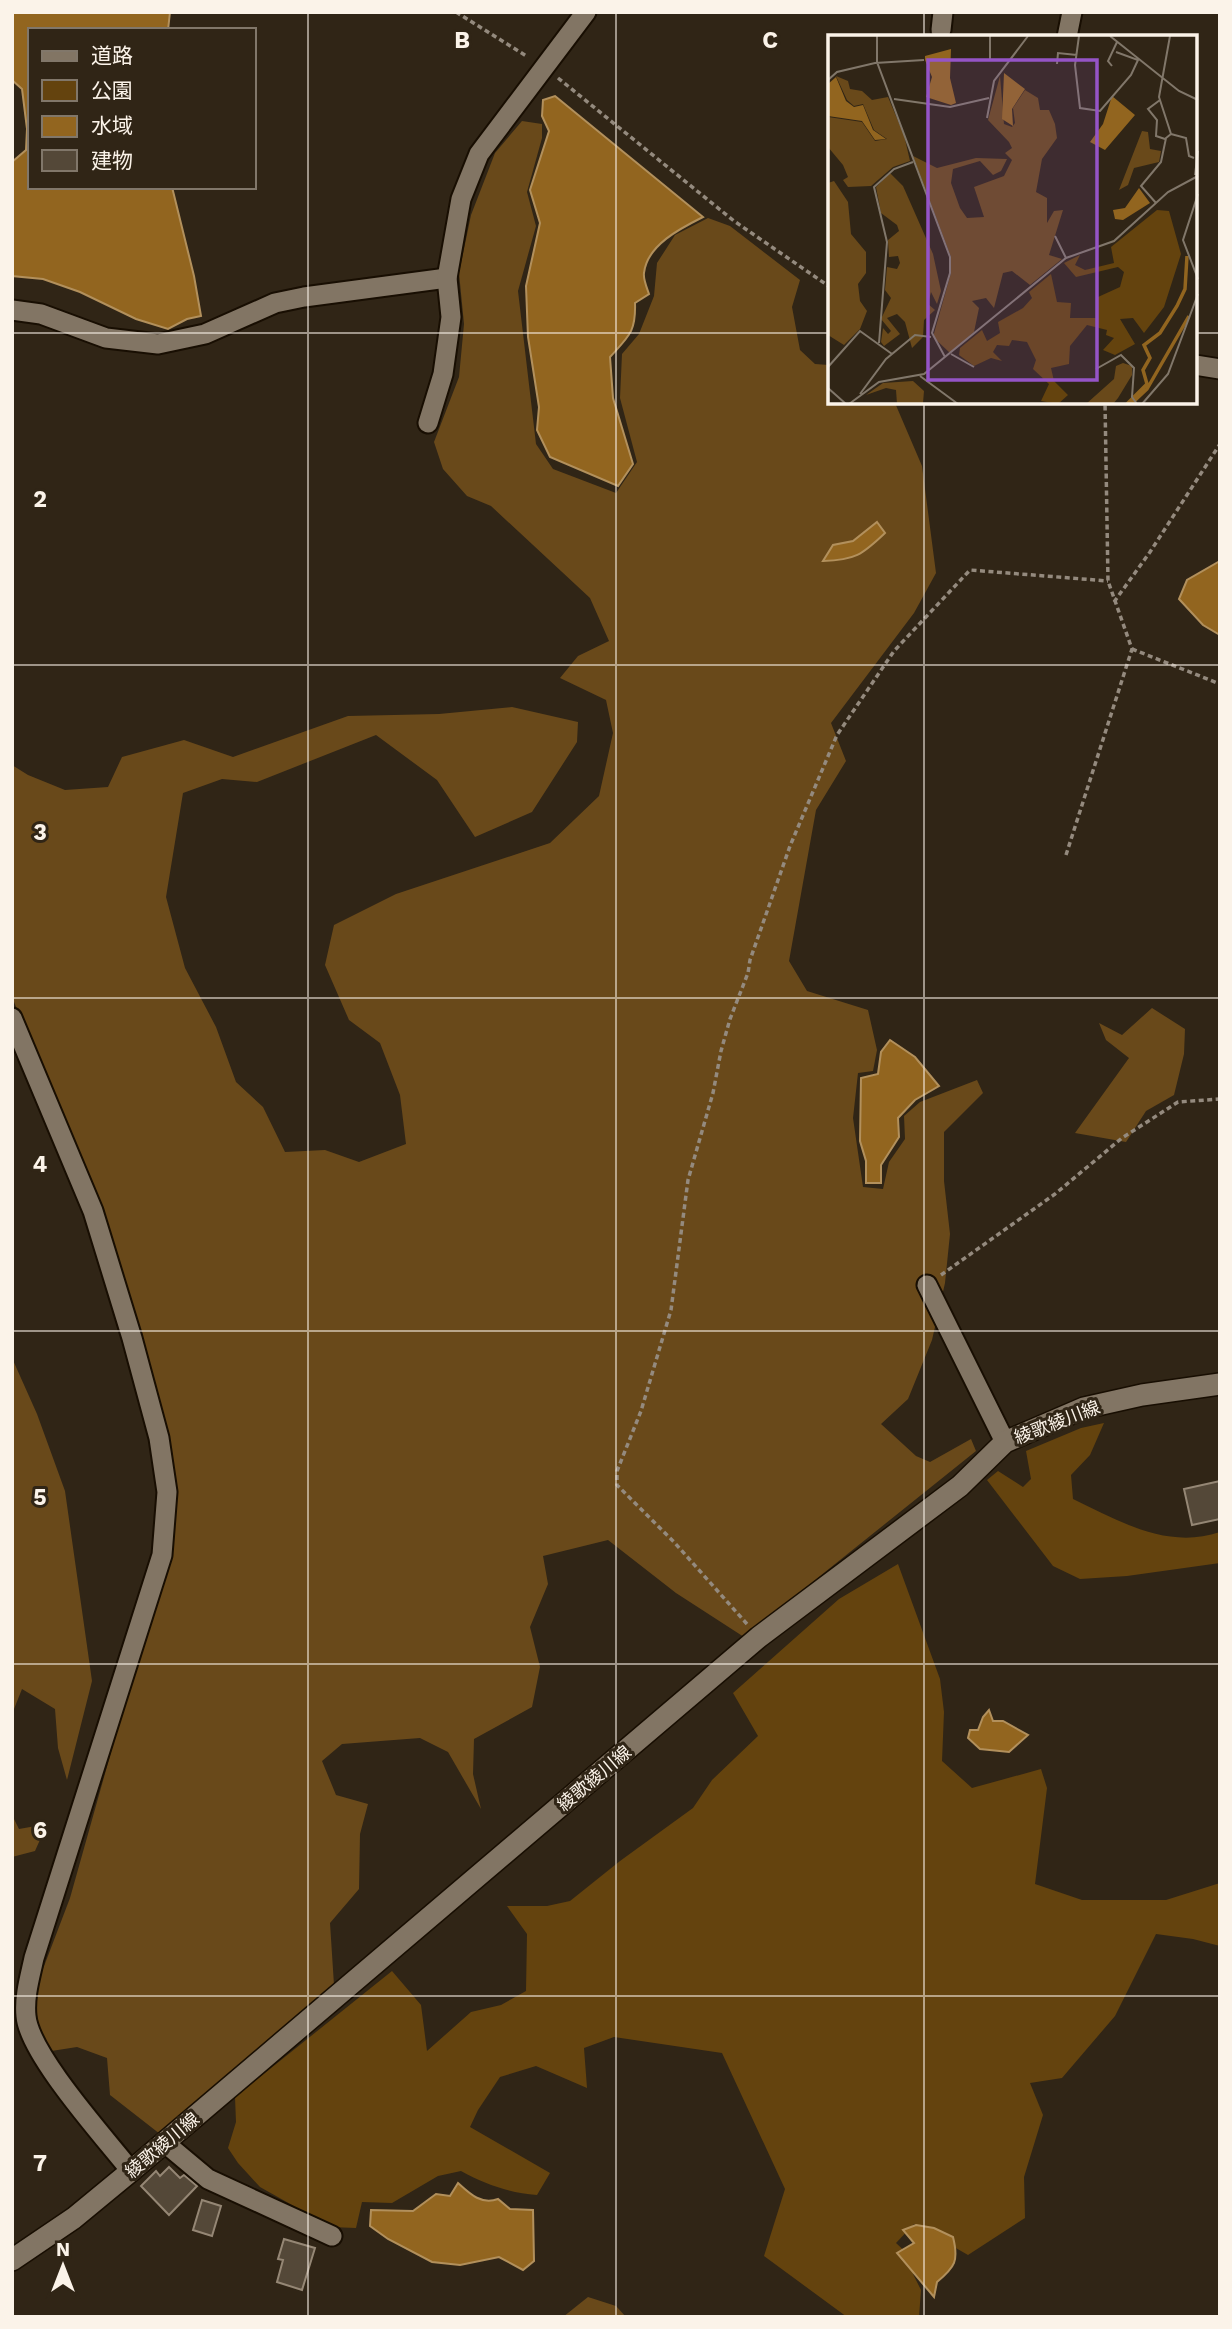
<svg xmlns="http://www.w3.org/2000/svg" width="1232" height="2329" viewBox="0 0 1232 2329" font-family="'Work Sans','Noto Sans JP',sans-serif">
	<rect width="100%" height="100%" fill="#302516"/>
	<g fill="#64430e">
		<path d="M1104,1423L1090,1455L1071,1475L1073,1499C1119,1521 1167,1550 1220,1532V1563L1127,1576L1080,1579L1053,1566L987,1480L998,1471L1023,1487L1031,1479L1026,1451L1081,1428Z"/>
		<path d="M898,1564L940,1679L944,1712L942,1761L972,1788L1041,1769L1047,1788L1035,1884L1082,1900H1166L1220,1883V1946L1193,1939L1156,1934L1115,2016L1062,2078L1030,2083L1043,2115L1024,2177L1025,2218L968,2255L914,2224L896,2243L912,2258L913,2274L921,2290L919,2317H847L764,2256L785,2189L722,2053L614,2037L584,2048L587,2088L536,2066L500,2077L478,2110L470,2127L550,2173L537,2195C509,2193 485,2184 461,2171L438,2176L392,2203L362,2202L356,2228L331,2227L260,2187L238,2163L228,2148L236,2122L235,2097L392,1971L421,2005L427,2051L471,2012L501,2005L526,1991L527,1934L507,1906H547L570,1901L620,1861L693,1808L712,1780L758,1736L733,1693L839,1599Z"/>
	</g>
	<g fill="#69491a">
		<path d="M522,121L542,124V138L527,192L536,226L518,291L536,444L553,469L616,493L637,462L620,398L622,354L639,334L654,296L657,263L675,235L708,218L730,226L800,280L792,307L800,350L815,364L829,365L830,402L895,403L922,466L936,573L914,613L831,723L846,761L816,810L789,961L807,991L868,1010L877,1050L873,1071L858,1073L853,1118L863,1187L883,1189L889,1162L905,1139L904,1116L920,1102L977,1080L983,1093L944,1132V1181L950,1234L945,1283L932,1340L908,1399L881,1424L916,1456L930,1462L971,1439L976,1451L744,1637L676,1593L608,1540L543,1556L548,1584L530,1627L540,1667L532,1707L474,1739L473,1774L481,1809L448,1752L420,1738L342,1744L322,1761L336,1795L368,1804L360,1834L359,1889L330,1923L334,1985L160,2134L110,2095L107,2058L77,2047L45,2052L34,2016L38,1982L70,1898L144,1635L176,1493L67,1132L12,997V765L28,775L65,790L108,787L122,757L184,740L233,757L348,716L439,714L512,707L578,722L577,742L532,812L475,837L437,780L376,735L257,782L222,779L183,793L166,897L185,968L216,1027L236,1082L263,1107L285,1152L325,1150L359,1162L406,1144L400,1095L380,1043L349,1020L325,965L334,925L396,894L550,843L599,796L613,733L606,700L560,678L578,656L609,641L590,598L491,506L467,496L443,469L434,442L459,377L464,324L459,273L471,215L495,153Z"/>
		<path d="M1152,1008L1185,1029L1184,1054L1174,1095L1146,1111L1126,1142L1075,1133L1129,1058L1106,1040L1099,1023L1122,1035Z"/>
		<path d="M12,1358L37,1414L65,1491L92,1681L67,1780L58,1748L55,1709L22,1689L12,1714Z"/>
		<path d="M12,1815L19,1829L47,1824L35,1851L12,1857Z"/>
		<path d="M588,2297L616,2306L626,2317H563Z"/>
	</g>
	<g fill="#92651f" stroke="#b2905c" stroke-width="2">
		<path d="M12,12H170L168,30H30V187H172L194,276L201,316L187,319L168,329L136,319L80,292L43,279L12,276V162L26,150L27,129L22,89L12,80Z"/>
		<path d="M555,96L703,217C681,228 647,245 644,273C643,279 647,288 649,294L635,303C636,332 629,336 610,357L613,398L633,464L618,486L550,457L537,430L539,407L528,337L526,286L540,223L530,190L549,131L542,116L543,100Z"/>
		<path d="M877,522L885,533C862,555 855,560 823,561L833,545L853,541Z"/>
		<path d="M1220,561V635L1203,625L1179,599L1187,580Z"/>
		<path d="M890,1040L915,1057L939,1086L915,1100L898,1118L899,1137L881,1165V1183H866V1161L860,1141L861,1078L878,1074L881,1052Z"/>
		<path d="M989,1710L993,1721H1003L1028,1735L1009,1752L980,1749L968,1738L970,1730H978L983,1717Z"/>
		<path d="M458,2183C470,2194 481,2205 498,2199L510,2209L533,2210L534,2261L523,2270L499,2257L460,2265L432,2262L388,2239L370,2226L371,2210L413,2211L436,2194L450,2196Z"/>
		<path d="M916,2225L934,2228L953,2237C959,2261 955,2267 937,2282L934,2297L897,2253L914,2243L903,2230Z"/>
	</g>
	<g fill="#544838" stroke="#958775" stroke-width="2">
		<path d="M1220,1481V1519L1192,1525L1184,1489Z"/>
		<path d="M169,2167L180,2178L184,2175L197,2186L169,2215L141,2186L156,2171L160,2176Z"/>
		<path d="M202,2200L221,2206L212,2236L193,2230Z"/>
		<path d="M284,2239L315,2248L302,2290L277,2282L283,2260L278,2259Z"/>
	</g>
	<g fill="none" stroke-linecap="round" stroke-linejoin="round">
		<g stroke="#180e02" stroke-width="23">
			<g id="street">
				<path d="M941,30L943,12"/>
				<path d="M1067,37L1072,12"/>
				<path d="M12,310L41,314L106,338L158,344L205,334L275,303L304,297L447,278"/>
				<path d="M1195,365L1220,369"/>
				<path d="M428,423L443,374L451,317L447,278L461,199L479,154L586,12"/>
				<path d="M12,1018L93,1211L132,1338L159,1438L167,1492L162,1555L34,1958C30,1977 24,1996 26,2016C29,2054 105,2138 131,2171"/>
				<path d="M927,1285L1005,1442"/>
				<path d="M165,2143L208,2179L332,2236"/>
			</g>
		</g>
		<g stroke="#180e02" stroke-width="24">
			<path id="secondary" d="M12,2260L74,2218L131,2171L759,1637L960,1486L1005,1442L1084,1408L1142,1395L1220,1384"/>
		</g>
		<g stroke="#948a7e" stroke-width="3.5" stroke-dasharray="5 3.5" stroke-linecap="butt">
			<path d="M456,12L528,57"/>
			<path d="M558,78L734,221L830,287"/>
			<path d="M1114,602L1150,552L1220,444"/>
			<path d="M1132,649L1220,684"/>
			<path d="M1066,855L1132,649L1108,581L1105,402"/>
			<path d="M941,1275L1055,1194L1122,1138L1178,1102L1220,1099"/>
			<path d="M747,1624L674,1542L617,1485V1471L641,1411L671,1310L688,1180L713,1093L721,1051L730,1019L748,973L750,960L790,846L837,735L894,651L970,570L1108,581"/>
		</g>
		<use href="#street" stroke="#827564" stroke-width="19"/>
		<use href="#secondary" stroke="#827564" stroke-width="21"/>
	</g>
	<path fill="none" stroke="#fbf3e9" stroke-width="2" stroke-opacity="0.55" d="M308,12V2317M616,12V2317M924,12V37M12,333H830M1195,333H1220M924,402V2317M12,665H1220M12,998H1220M12,1331H1220M12,1664H1220M12,1996H1220"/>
	<g text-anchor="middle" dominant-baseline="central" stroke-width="6" stroke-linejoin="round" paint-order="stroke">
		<g font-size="18" fill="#fbf3e9" stroke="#302516">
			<text transform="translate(1057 1422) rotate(-21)">綾歌綾川線</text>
			<text transform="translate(594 1778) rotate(-40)">綾歌綾川線</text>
			<text transform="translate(162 2145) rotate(-40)">綾歌綾川線</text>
		</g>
	</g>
	<g transform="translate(828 35)">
		<rect width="369" height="369" fill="#302516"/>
		<path d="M329,175L341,176L353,219L336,272L316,298L305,283L292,284L307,309L287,320L275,315L286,303L278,300L279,295L259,290L242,311L241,329L223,333L226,346L240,360L230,369L213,366L221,349L205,334L208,325L199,307L184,305L181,311L169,310L165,317L174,326L163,323L146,331L131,320L132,313L154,295L159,306L172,298L170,287L195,273L204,263L201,257L223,239L229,267L243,268L242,283H268L270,262L292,252L296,237L290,232L248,242L236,228L252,220L247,230L257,235L286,228L283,212Z" fill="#64430e"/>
		<path d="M8,41L20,46L22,54L34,56L44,65L60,62L76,100L82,126L65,132L43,151L20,152L15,145L20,142L15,130L0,112V82L34,87L47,106L59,104L46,95L35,69L26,71L19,65ZM172,41L176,89L184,92L187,88L185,73L197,55L210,63L212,75H221L227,89L229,103L214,124L208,157L219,163V188L226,176L235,175L221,220L234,224L202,250L184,236L175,238L166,273L158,263L144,266L151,273L146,297L122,318L105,302L123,238V222L85,121L109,133L148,123L179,124L173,136L165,140L152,126L125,134L123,148L132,173L139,183L156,182L146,152L176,141L184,125L177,118L184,113L181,107L160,85ZM314,96L320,97L322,114L333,116L331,127L306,133L300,150L291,155ZM62,138L75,151L105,219L113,256L109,269L103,257L100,269L107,275L96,285L95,302L84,313L77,287L69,279L59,283L72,299L56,311L53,307L55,293L60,299L63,296L53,284L63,263L57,255L59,232L69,234L72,228L70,221L61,222L60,205L71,196L69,190L53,178L48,152ZM6,146L20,167L23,199L38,217V238L30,249L32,266L39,276L32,294L16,310L0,300V148ZM295,328L304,331V340L290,363L285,369H258L286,344L288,331ZM85,346L96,356L95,368L69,369L68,355L58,353L38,360L55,348Z" fill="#69491a"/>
		<path d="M123,14L122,43L128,68L123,70L98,62L104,42L97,25V21ZM176,38L197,54L184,74L185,91L174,84ZM8,42L18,66L26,72L35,70L45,95L58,104L47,105L34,86L0,81V49ZM284,61L307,80L277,115L262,107L275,89ZM311,153L322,168L295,185L287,184L285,175L297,173Z" fill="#92651f"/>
		<path fill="none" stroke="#92651f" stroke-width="3.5" d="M299,369L319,349L315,335L322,323L316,310L332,298L349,271L357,254L359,221M303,369L319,354L361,281"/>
		<path fill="none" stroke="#81776a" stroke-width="2" d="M49,1V27L122,222V238L104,298L117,322M251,1L247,30L252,73L272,76L303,40L310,25L288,17M282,1L351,56L370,65M342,1L331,62L343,99M162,26V1M229,29L230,18L249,20M284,31L280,26L289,7M0,45L9,37L47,28L96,25M66,64L122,72L161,63M332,65L320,74L329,85L328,101L337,104M159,83L166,46L200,1M343,99L358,103L361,121L366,123M367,140L370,116M370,159L355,205L370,244M328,168L313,151L333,127L338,103L343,99M227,201L238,223M51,308L59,207L46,152L66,134L85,127M123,319L146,332M0,332L32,296L64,319M268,334L293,320L306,333L304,362L309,369M92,341L130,369M0,353L18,369M32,359L58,324L87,300L103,302M21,369L51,347L96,339L238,223L286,206L340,157L370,141M314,369L340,339L370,259"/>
		<path fill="#9554c7" fill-opacity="0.15" stroke="#9554c7" stroke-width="3.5" d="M100,25H269V345H100Z"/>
		<rect width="369" height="369" fill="none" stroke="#fbf3e9" stroke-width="3.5"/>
	</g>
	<g font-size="23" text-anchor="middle" font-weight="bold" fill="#fbf3e9" stroke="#302516" stroke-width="6" stroke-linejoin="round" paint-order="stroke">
		<text x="462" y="48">B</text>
		<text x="770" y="48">C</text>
		<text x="40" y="507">2</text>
		<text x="40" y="840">3</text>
		<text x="40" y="1172">4</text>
		<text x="40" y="1505">5</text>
		<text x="40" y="1838">6</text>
		<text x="40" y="2171">7</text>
	</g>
	<rect width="1232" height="2329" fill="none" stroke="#fbf3e9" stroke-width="28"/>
	<rect x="28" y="28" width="228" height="161" fill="#302516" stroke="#81776a" stroke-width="2"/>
	<rect x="42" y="51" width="35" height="10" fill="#827564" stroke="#81776a" stroke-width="2"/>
	<text x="91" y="63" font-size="21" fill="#fbf3e9">道路</text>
	<rect x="42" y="80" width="35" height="21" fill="#64430e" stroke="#81776a" stroke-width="2"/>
	<text x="91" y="98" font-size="21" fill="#fbf3e9">公園</text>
	<rect x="42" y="116" width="35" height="21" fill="#92651f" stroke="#81776a" stroke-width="2"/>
	<text x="91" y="133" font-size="21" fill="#fbf3e9">水域</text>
	<rect x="42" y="150" width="35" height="21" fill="#544838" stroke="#81776a" stroke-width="2"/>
	<text x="91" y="168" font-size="21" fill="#fbf3e9">建物</text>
	<g transform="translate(63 2266)" stroke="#302516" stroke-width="5" paint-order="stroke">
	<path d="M0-5L12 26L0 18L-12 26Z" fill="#fbf3e9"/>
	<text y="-10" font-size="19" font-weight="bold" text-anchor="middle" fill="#fbf3e9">N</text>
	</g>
</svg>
